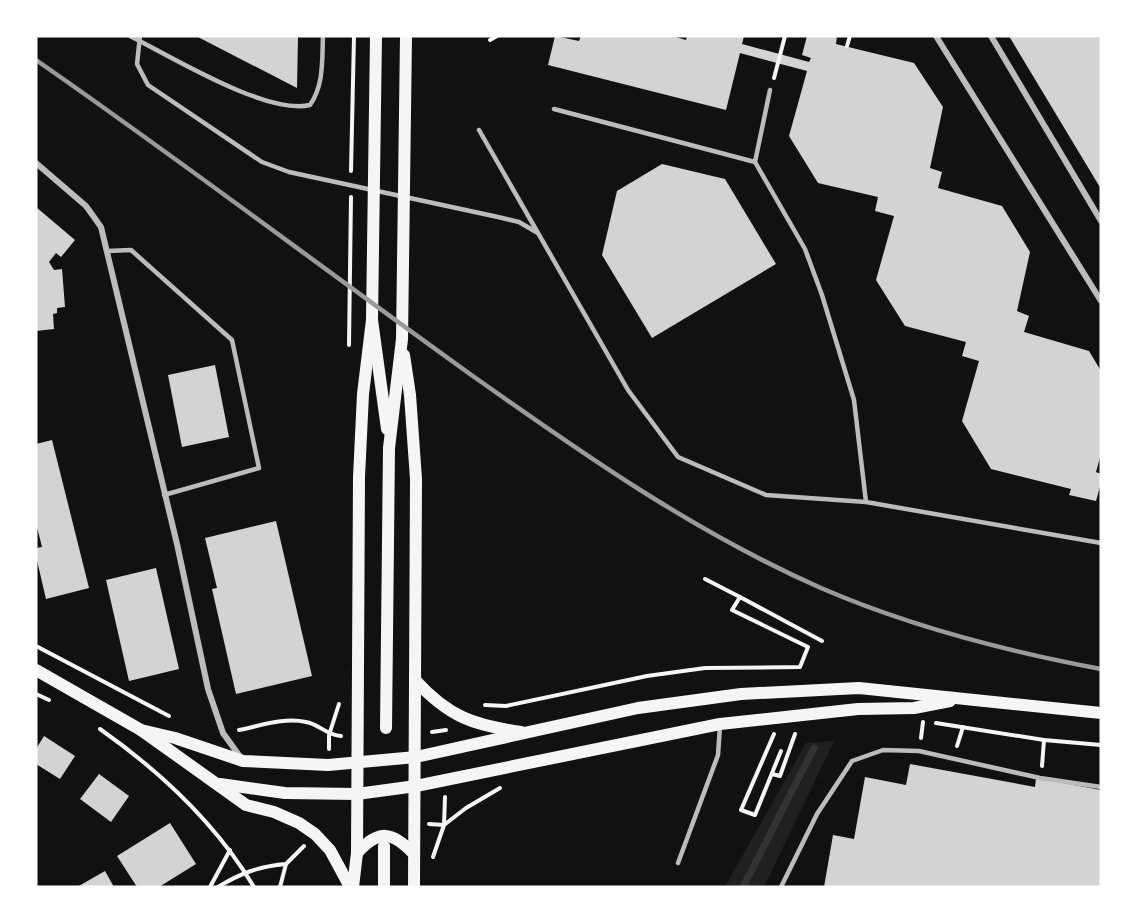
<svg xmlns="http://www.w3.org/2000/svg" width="1137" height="923" viewBox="0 0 1137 923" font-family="Cabin,sans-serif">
	<rect width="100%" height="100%" fill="#111"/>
	<path fill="#202020" d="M834,741L764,887H725L806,743Z"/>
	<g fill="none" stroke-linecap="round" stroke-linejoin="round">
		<path stroke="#333" stroke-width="7" d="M743,887L814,748"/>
	</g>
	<g fill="#d3d3d3">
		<path d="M196,36H298L297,88Z"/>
		<path d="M555,36L579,41L581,36H672L686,40L687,36H744L742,44L809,62L811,58L802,55L807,36H837L836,44L914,63L943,107L930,168L942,172L938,188L1002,206L1030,252L1017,311L1029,316L1024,332L1089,351L1101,371V454L1096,472L1101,474V483L1096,501L1069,495L1071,489L991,469L962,421L979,361L962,356L966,342L905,326L876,280L894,216L875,211L878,197L818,183L789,136L807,71L740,53L726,110L548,65Z"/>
		<path d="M1009,36H1101V189Z"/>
		<path d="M662,164L725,179L776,264L652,338L602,255L617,191Z"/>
		<path d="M36,207L75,240L61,257L56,253L49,262L54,270L62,269L65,307L57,308V313L53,314L54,329L36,331Z"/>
		<path d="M215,365L229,437L182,447L168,375Z"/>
		<path d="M52,440L89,588L46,599L36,556V548L42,547L36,523V444Z"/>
		<path d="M276,521L312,676L236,694L212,589L217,588L205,538Z"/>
		<path d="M156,568L179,669L129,681L106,580Z"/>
		<path d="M44,736L75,756L60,779L36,764V749Z"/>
		<path d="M910,764L1035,787L1036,778L1101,790V887H824L833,835L854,839L865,777L906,785Z"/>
		<path d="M99,774L129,796L111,822L80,799Z"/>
		<path d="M170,823L196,864L159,887H137L117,856Z"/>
		<path d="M105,871L114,887H77Z"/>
	</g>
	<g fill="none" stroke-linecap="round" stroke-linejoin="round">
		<g stroke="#f5f5f5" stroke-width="4">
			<path d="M490,40L497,36"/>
			<path d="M847,46L850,36"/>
			<path d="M774,78L785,36"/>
			<path d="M351,171L354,36"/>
			<path d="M349,345L351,197"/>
			<path d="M705,579L740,597"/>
			<path d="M36,646L169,716"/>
			<path d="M36,694L49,700"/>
			<path d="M485,705L506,706L647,676L705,668L800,667L808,647L732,610L740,597L822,641"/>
			<path d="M936,723L1044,740L1101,745"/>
			<path d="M100,729C161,772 215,822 254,887"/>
			<path d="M239,730C260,726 284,717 306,722C319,724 326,735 341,736"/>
			<path d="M432,732L446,730"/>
			<path d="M774,734L741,810L755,815L781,751"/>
			<path d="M921,738L923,722"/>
			<path d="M957,746L963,727"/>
			<path d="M329,749V735L339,704"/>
			<path d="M1042,766L1044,740"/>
			<path d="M772,774L780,776L795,734"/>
			<path d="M429,824L444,825L466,808L500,788"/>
			<path d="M433,857L444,825L445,797"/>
			<path d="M210,887L230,850"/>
			<path d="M218,887C241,873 260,866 286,864L304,846"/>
			<path d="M280,887L286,864"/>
		</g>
		<g stroke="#bcbcbc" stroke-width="4.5">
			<path d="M130,36C172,57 266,115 310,105C324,85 322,60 323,36"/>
			<path d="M140,36L137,64L148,85L262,162L289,172L498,217L519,222L536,232"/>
			<path d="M554,109L755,162L805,249L822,295L854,400L866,502L1101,543"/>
			<path d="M479,130L628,390L678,457L766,495L866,502"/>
			<path d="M755,162L770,90"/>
			<path d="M108,251L131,250L232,340L259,468L164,495"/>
			<path d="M678,863L718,755L720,726"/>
			<path d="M781,887L817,814L852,761L883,750L919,751L1040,778L1101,787"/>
		</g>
		<g stroke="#bcbcbc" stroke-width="6">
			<path d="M936,36L1101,301"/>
			<path d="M991,36L1101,221"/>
			<path d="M36,163L86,206L101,227L177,544L208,689L223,733L241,758"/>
		</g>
		<g stroke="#f5f5f5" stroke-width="12">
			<path d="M376,36L372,320L387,429"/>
			<path d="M404,355L410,395L416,479L414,887"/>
			<path d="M36,670L141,730L246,805L274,812L299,823L315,834L330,850L350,887"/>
			<path d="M415,680C449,717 473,725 521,732"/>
			<path d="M386,728L389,448L402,339L406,36"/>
			<path d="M141,730L175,738L243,761L328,765L416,757L638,708L741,694L859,688L1101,713"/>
			<path d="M220,784L285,793L357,794L416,786L720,724L858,709L914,708L950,701"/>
			<path d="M357,853C379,829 392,831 414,854"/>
			<path d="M353,887L357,853L359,477L363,394L372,320"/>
			<path d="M384,887V846"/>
		</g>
		<path stroke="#9a9a9a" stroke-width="4.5" d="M36,60C183,162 325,270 470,374C583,454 694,532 821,588C911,627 1005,651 1101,669"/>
	</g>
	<rect width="1137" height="923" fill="none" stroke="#ffffff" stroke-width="75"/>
</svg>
